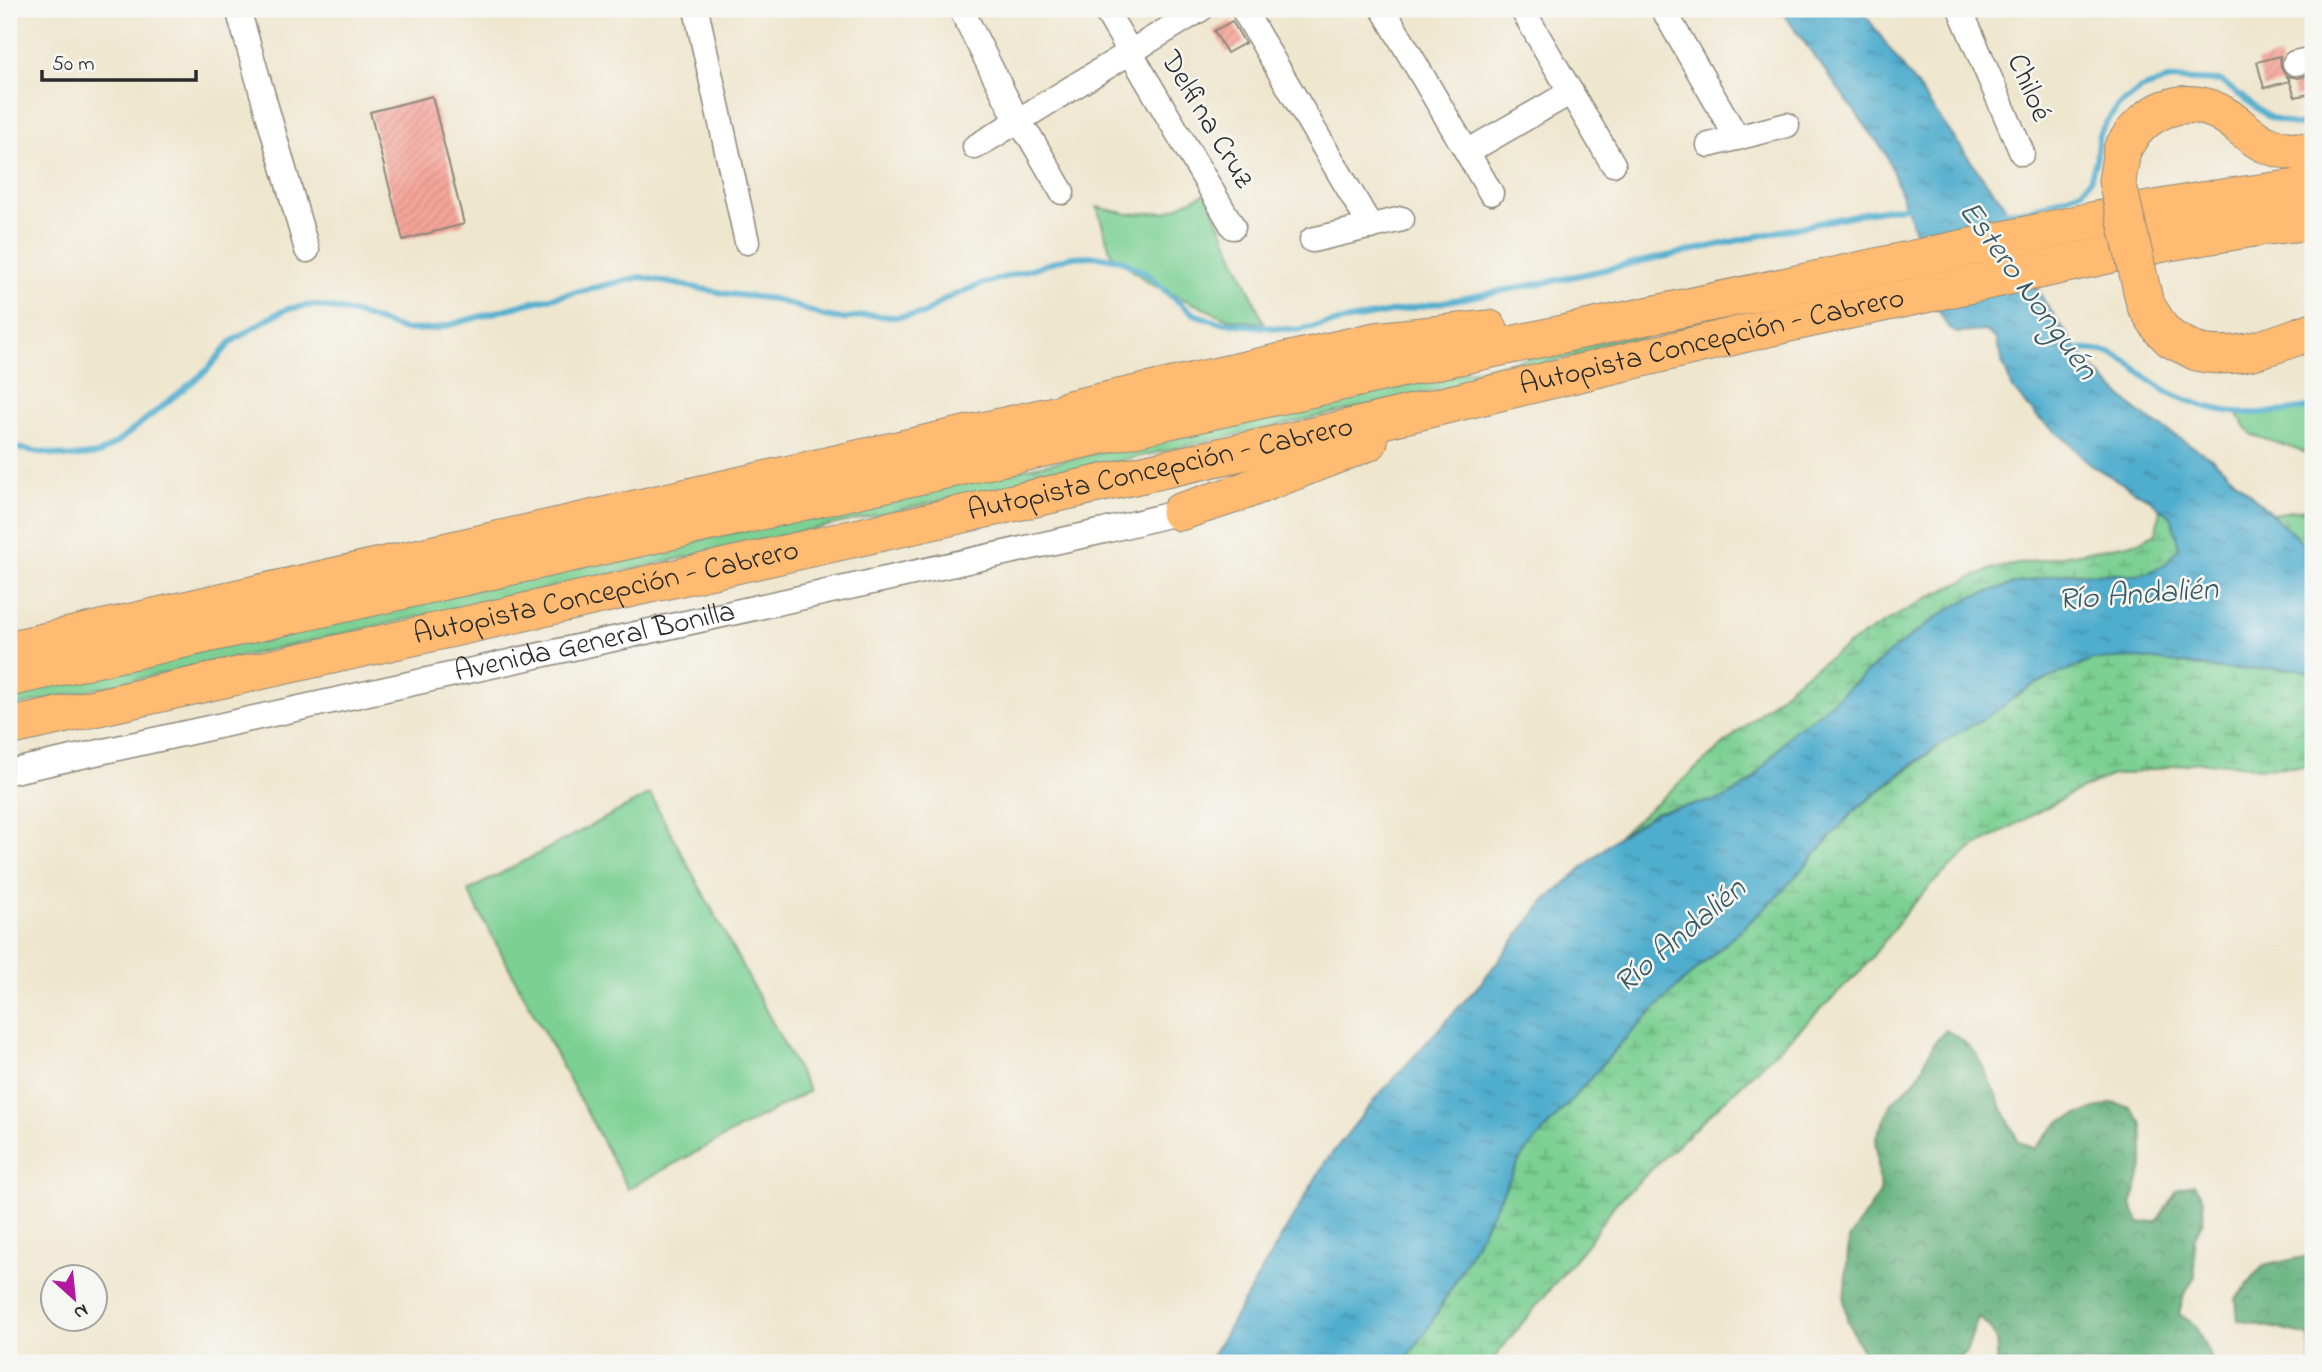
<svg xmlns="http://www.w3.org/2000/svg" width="2322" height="1372" viewBox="0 0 2322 1372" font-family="'Indie Flower',sans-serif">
	<defs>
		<pattern id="forest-crowns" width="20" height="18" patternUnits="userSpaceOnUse" patternTransform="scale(1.75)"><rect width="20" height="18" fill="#65b27d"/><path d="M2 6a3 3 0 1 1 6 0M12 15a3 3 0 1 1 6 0" fill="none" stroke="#539167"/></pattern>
		<pattern id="wetland-marsh" width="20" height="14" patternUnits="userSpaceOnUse" patternTransform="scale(1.75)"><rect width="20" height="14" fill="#7cd093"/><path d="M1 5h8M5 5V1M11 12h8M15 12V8" fill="none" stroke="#66a978"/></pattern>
		<pattern id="water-ripples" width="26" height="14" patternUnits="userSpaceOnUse" patternTransform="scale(1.75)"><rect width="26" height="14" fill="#50adce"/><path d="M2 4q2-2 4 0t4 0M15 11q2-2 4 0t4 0" fill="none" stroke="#438da7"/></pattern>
		<pattern id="building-hatch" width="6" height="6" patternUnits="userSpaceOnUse" patternTransform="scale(1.75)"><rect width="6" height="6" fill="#f5a49a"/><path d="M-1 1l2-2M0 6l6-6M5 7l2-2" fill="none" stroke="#d28d85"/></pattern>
	</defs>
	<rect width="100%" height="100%" fill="#f6f6f2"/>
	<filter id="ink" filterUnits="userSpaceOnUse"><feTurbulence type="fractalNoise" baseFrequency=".0143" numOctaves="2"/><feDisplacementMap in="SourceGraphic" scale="14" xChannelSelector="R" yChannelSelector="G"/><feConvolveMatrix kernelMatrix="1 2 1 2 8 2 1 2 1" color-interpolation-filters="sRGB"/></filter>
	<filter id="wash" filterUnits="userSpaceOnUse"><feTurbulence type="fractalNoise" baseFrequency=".00686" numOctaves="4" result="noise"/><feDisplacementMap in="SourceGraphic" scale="28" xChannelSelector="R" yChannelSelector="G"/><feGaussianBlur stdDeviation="1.57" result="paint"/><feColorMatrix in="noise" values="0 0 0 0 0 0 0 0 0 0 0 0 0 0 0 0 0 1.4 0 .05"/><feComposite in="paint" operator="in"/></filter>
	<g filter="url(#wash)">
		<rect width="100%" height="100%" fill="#efe6ce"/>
		<g fill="#7cd093" stroke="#547e5f" stroke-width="2">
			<path d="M1206,193L1264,323L1228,319L1150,284L1111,254L1097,207L1129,214L1166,212Z"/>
			<path d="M1801,298L1466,384L9,708V692Z"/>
			<path d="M2313,407V455L2252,435L2236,413L2271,414Z"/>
			<path d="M650,794L809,1091L628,1189L468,891Z"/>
		</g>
		<g fill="url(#forest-crowns)" stroke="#486e54" stroke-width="2">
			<path d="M1946,1030L1962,1040L1977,1055L2018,1141L2034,1149L2060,1121L2112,1103L2130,1107L2142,1124L2143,1143V1168L2131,1205L2140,1224L2157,1221L2177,1190L2194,1184L2204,1201L2203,1221L2194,1239L2195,1276L2184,1295L2179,1314L2195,1325L2213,1363H1997C1998,1340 1996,1331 1978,1317L1966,1352L1956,1363H1867L1847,1319L1844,1301L1849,1239L1880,1193L1876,1137L1892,1103L1918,1077L1934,1043Z"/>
			<path d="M2313,1255V1363H2311L2309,1336L2238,1320L2236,1299L2263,1266Z"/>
		</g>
		<g fill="url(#wetland-marsh)" stroke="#547e5f" stroke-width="2">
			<path d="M2160,508L2172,518L2179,548L2165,565L2142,575L2066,573L2017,583L1972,597L1940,615L1889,653L1817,715L1793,731L1751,782L1723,799L1657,812L1615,839L1801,677L1857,639L1929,597L1991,569L2139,542L2156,533Z"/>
			<path d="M2304,509L2313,510V553L2272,514Z"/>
			<path d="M2138,657L2223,669L2296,668L2313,674V766L2259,768L2233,764L2198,762L2110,776L2067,796L1971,849L1935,881L1907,911L1862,970L1615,1204L1587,1244L1501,1349L1493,1363H1403L1426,1332L1455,1282L1522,1156L1623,1041L1675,989L1778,896L1853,812L1949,738L1993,713L2031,686L2092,660Z"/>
		</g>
		<path fill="url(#water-ripples)" stroke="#3e6c7c" stroke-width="2" d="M1780,9H1861L1989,186L2003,202L2021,257L2044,301L2087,363L2139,413L2213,459L2313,553V674L2296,668L2223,669L2138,658L2092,660L2031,686L1993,713L1949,738L1903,771L1853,812L1778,896L1675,989L1623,1041L1522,1156L1455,1282L1426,1332L1403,1363H1208L1325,1162L1377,1097L1480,984L1544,902L1615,839L1657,812L1723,799L1751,782L1793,731L1817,715L1889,653L1940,615L1972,597L2017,583L2066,573L2142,575L2165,565L2179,548L2172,518L2150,500L2091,465L2066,440L2036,416L2013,389L2002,362L1996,339L1985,331L1957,333L1948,327L1938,309L1916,234L1886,154Z"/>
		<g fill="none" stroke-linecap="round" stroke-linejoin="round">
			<g stroke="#50adce" stroke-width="6">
				<path d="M1998,212L2029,210L2082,191L2090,180L2096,160L2099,134L2117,107L2141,89L2170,79L2221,81L2269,117L2294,125L2313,124"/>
				<path d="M2069,349C2084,350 2104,349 2117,356C2135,365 2148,382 2166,391C2219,417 2257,417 2313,407"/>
				<path d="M9,447L71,457L99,454L119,441L206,371L231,342L269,318L287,309L313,305L354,313L405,330L435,329L529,303L640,277L728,294L774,299L824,316L843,319L868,315L895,317L924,314L945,299L976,286L1070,257L1096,256L1121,260L1147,274L1171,296L1194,314L1217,322L1296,330L1548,282L1864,213L1914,205"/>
			</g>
		</g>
		<g id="blocks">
			<g fill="url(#building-hatch)">
				<path d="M1232,21L1245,43L1227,53L1214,31Z"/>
				<path d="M2280,56L2281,67L2290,81L2264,88L2257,62Z"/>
				<path d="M2313,74V93L2295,97L2288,76L2298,78Z"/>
				<path d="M432,96L464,224L403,240L370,112Z"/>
			</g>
		</g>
	</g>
	<g filter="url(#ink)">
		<use href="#blocks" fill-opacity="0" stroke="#8d887c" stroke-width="2"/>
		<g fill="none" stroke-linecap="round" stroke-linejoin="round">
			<g stroke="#8d887c" stroke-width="27">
				<g id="minor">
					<path d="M238,9L307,250"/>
					<path d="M696,9L747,242"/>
					<path d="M961,9L1018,122L1030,137L1062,192"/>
					<path d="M1105,9L1233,227"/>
					<path d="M1243,9L1371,227"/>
					<path d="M1383,9L1491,193"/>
					<path d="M1522,9L1613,164"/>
					<path d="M1663,9L1737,138"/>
					<path d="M1960,9L2022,153"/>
					<path d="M2295,63L2313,59"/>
					<path d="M1709,145L1787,125"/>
					<path d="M975,147L1201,9"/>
					<path d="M1467,152L1571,92"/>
					<path d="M1312,240L1402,219"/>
					<path id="s1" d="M9,772L1104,531L1180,512"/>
				</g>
			</g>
			<g stroke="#8d887c" stroke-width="34">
				<path id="major" d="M9,647L1069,409"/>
			</g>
			<g stroke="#8d887c" stroke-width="39">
				<g id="highway">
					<path d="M2122,150C2142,111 2185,90 2226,116C2240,125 2250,137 2265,144C2281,151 2297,152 2313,152"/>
					<path d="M2197,352C2238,362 2275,344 2313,331"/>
					<path d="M1069,409L1375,341L1489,329"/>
					<path d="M1180,512L1236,494L1369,442"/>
					<path d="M9,678L1431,362L2115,216L2207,200L2313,186"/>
					<path id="s2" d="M9,727L1358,426L1785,324L2169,242L2266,226L2313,221"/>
				</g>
			</g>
			<use href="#minor" stroke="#fff" stroke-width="24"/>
			<use href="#major" stroke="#febb71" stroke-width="32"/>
			<use href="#highway" stroke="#febb71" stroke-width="37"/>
			<g stroke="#8d887c" stroke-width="39" stroke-linecap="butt">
				<path id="highway-bridge" d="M2122,150L2117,181L2145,304L2161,329L2171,339L2197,352"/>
			</g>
			<use href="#highway-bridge" stroke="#febb71" stroke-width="37"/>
		</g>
	</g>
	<g text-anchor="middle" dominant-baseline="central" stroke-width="5" stroke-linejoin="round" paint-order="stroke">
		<g font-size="30" fill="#2b2b2b" stroke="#f6f6f2">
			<text transform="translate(2028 88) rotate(67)">Chiloé</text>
			<text transform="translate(1206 120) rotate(59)">Delfina Cruz</text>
			<text stroke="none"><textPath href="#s2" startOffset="1746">Autopista Concepción - Cabrero</textPath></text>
			<text stroke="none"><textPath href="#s2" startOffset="1180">Autopista Concepción - Cabrero</textPath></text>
			<text stroke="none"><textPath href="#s2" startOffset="612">Autopista Concepción - Cabrero</textPath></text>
			<text stroke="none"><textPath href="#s1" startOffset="600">Avenida General Bonilla</textPath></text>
		</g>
		<g font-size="32" font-style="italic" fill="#385864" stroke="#f6f6f2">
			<text transform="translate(2027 291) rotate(54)">Estero Nonguén</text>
			<text transform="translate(2138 596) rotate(-4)">Río Andalién</text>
			<text transform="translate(1681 937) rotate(-40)">Río Andalién</text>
		</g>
	</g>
	<rect width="2322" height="1372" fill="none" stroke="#f6f6f2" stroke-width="35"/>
	<g transform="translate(74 1298) rotate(153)"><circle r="33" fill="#f6f6f2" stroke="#a5a5a2" stroke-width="2"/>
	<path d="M0-5L12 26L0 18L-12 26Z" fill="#b5179e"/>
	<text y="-10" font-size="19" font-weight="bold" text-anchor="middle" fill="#2b2b2b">N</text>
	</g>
	<path d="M42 70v10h154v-10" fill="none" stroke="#2b2b2b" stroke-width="3.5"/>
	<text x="52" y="70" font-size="21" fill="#2b2b2b" stroke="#f6f6f2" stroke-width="5" paint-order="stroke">50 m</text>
</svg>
